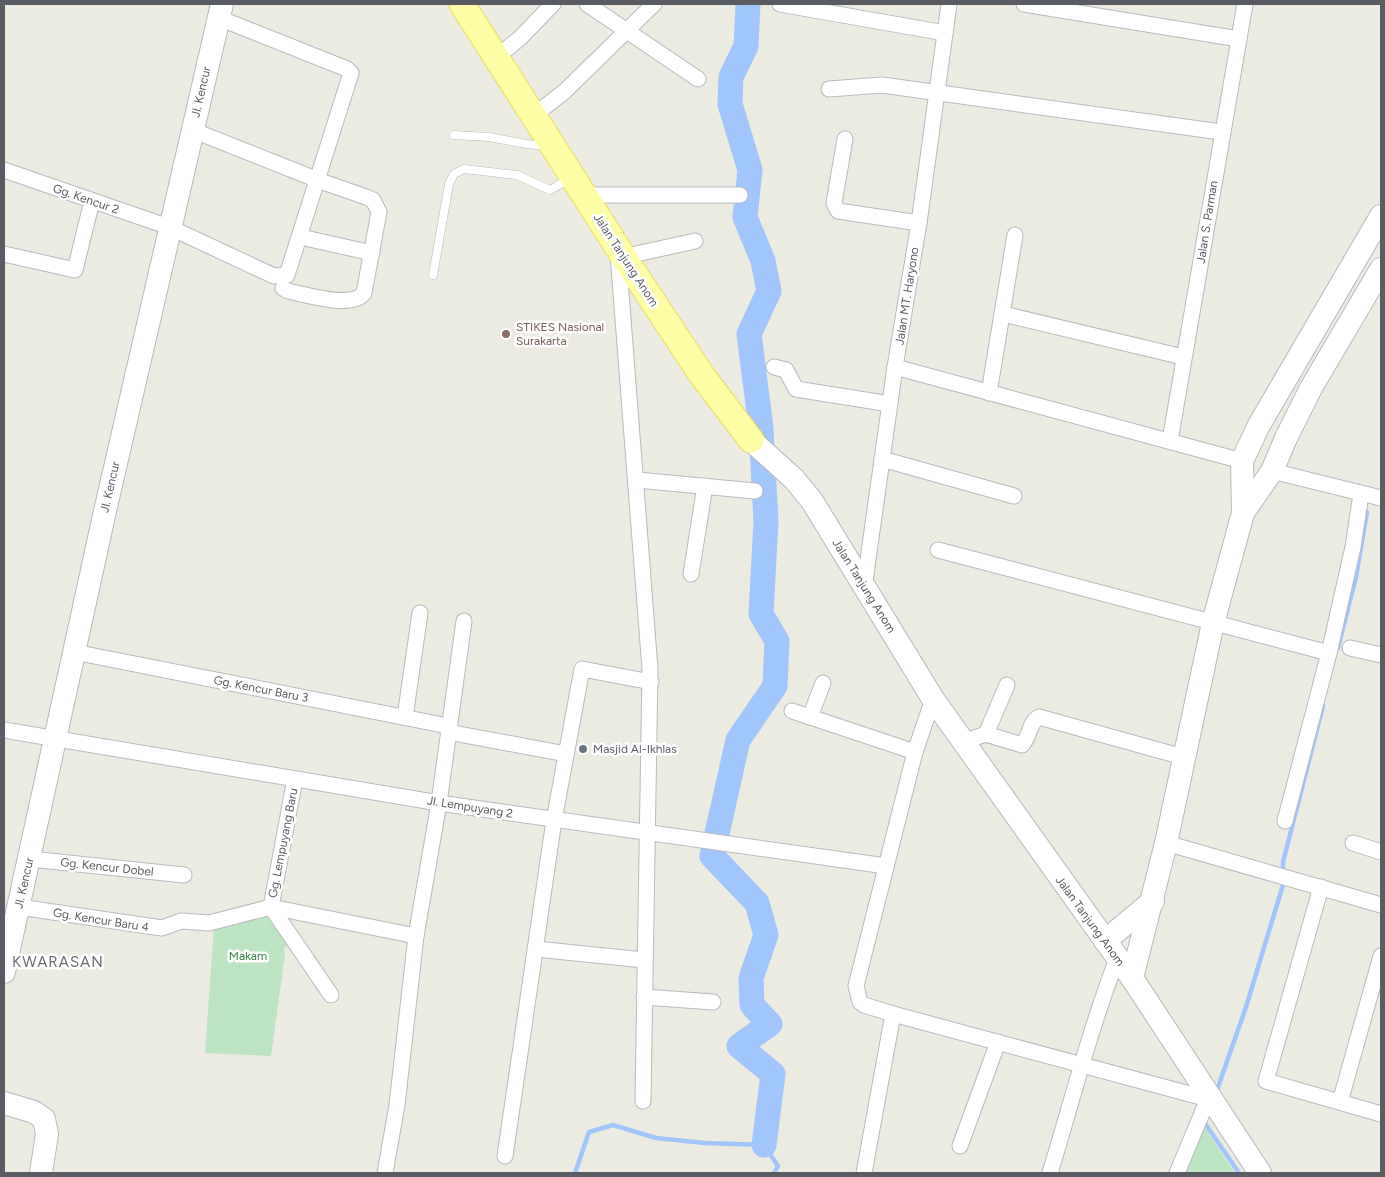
<svg xmlns="http://www.w3.org/2000/svg" width="1385" height="1177" viewBox="0 0 1385 1177" font-family="Figtree,sans-serif">
	<rect width="100%" height="100%" fill="#ecebe1"/>
	<g fill="#bde4c3">
		<path d="M269,913L288,945L284,948L285,955L271,1056L205,1053L214,927Z"/>
		<path d="M1205,1128L1235,1173H1184Z"/>
	</g>
	<g fill="none" stroke-linecap="round" stroke-linejoin="round">
		<g stroke="#a0c6fd" stroke-width="4.5">
			<path d="M1338,648L1356,577L1367,512"/>
			<path d="M1216,1093L1246,1007L1283,885V862L1323,706"/>
			<path d="M1204,1122L1239,1173"/>
			<path d="M575,1173L589,1132L613,1125L656,1138L705,1143L764,1145L778,1166L774,1173"/>
		</g>
		<path stroke="#a0c6fd" stroke-width="25" d="M748,4L746,46L731,77L730,104L750,170L745,217L763,261L769,291L749,334L761,428L766,522L761,614L777,641L775,686L738,740L712,856L757,903L766,935L751,978L752,1005L770,1024L739,1046L773,1074L764,1145"/>
		<g stroke="#b9bac0" stroke-width="9">
			<g id="lane">
				<path d="M454,135L489,137L526,144L546,146"/>
				<path d="M433,275L449,184L454,174L464,169L517,175L550,190L571,178"/>
			</g>
		</g>
		<g stroke="#b9bac0" stroke-width="17">
			<g id="street">
				<path d="M587,4L698,79"/>
				<path d="M780,4L945,33"/>
				<path d="M1024,4L1239,39"/>
				<path d="M497,57L520,38L553,4"/>
				<path d="M829,89L882,85L1221,132"/>
				<path d="M533,116L564,92L654,4"/>
				<path d="M192,130L323,182L366,197L373,200L379,212L364,293C352,309 307,295 288,291L283,288"/>
				<path d="M845,139L834,203L838,211L919,223"/>
				<path d="M4,170L169,227L274,276L287,275L351,73L347,69L219,18"/>
				<path d="M584,195H740"/>
				<path d="M305,238L372,253"/>
				<path d="M4,254L75,270L92,201"/>
				<path d="M618,254L650,669L643,1101"/>
				<path d="M625,259L636,254L695,241"/>
				<path d="M1003,314L1183,357"/>
				<path d="M774,367L786,370L796,389L890,404"/>
				<path d="M895,367L1242,461"/>
				<path d="M989,393L1015,235"/>
				<path d="M1170,441L1245,4"/>
				<path d="M882,459L1014,496"/>
				<path d="M1272,471L1381,498"/>
				<path d="M637,480L755,491"/>
				<path d="M938,550L1329,653L1285,821"/>
				<path d="M691,574L705,486"/>
				<path d="M864,588L895,367L919,223L949,4"/>
				<path d="M1350,648L1381,655"/>
				<path d="M74,652L448,726"/>
				<path d="M1329,653L1353,547L1361,494"/>
				<path d="M933,699L915,752L856,986L860,1002L864,1005L893,1014L1212,1100"/>
				<path d="M792,711L915,752"/>
				<path d="M405,717L420,613"/>
				<path d="M810,717L823,683"/>
				<path d="M4,730L439,803L886,866"/>
				<path d="M448,732L566,754"/>
				<path d="M986,734L1007,685"/>
				<path d="M962,742L986,734L1022,745C1030,737 1029,722 1039,717L1183,757"/>
				<path d="M1166,843L1381,905"/>
				<path d="M1353,843L1381,852"/>
				<path d="M30,859L184,875"/>
				<path d="M1321,887L1266,1081L1381,1114"/>
				<path d="M19,907L162,928L181,921L209,923L271,907L416,936"/>
				<path d="M271,907L295,779"/>
				<path d="M271,907L331,995"/>
				<path d="M536,949L644,960"/>
				<path d="M644,997L713,1002"/>
				<path d="M1340,1102L1381,956"/>
				<path d="M960,1146L998,1042"/>
				<path d="M505,1156L554,820L582,669L651,682"/>
				<path d="M385,1173L397,1105L416,936L439,803L464,621"/>
				<path d="M864,1173L893,1014"/>
				<path d="M1050,1173C1072,1101 1090,1029 1117,959"/>
				<path d="M1177,1173L1208,1099"/>
			</g>
		</g>
		<g stroke="#b7b9bf" stroke-width="24">
			<g id="secondary">
				<path d="M751,440L794,479L812,501L933,699L1132,978L1260,1173"/>
				<path d="M1243,513L1272,471L1286,438L1311,388L1381,269"/>
				<path d="M1105,941L1153,901"/>
				<path d="M4,972L105,511L222,4"/>
				<path d="M1132,978L1166,843L1213,623L1243,513L1242,461L1259,425L1381,216"/>
				<path d="M4,1103L34,1112L44,1119L47,1134L41,1173"/>
			</g>
		</g>
		<g stroke="#eedb58" stroke-width="27">
			<path id="primary" d="M462,4L625,259L701,374L751,440"/>
		</g>
		<use href="#lane" stroke="#fff" stroke-width="8"/>
		<use href="#street" stroke="#fff" stroke-width="15"/>
		<use href="#secondary" stroke="#fff" stroke-width="22"/>
		<use href="#primary" stroke="#fdfda5" stroke-width="25"/>
	</g>
	<circle fill="#8d6e63" stroke="#fff" stroke-width="2" cx="506" cy="334" r="5"/>
	<circle fill="#6b7280" stroke="#fff" stroke-width="2" cx="583" cy="749" r="5"/>
	<g text-anchor="middle" dominant-baseline="central" stroke-width="5" stroke-linejoin="round" paint-order="stroke">
		<g font-size="12" fill="#595c62" stroke="#fff">
			<text transform="translate(201 92) rotate(-77)">Jl. Kencur</text>
			<text transform="translate(86 199) rotate(19)">Gg. Kencur 2</text>
			<text transform="translate(1207 222) rotate(-81)">Jalan S. Parman</text>
			<text transform="translate(626 260) rotate(57)">Jalan Tanjung Anom</text>
			<text transform="translate(907 296) rotate(-81)">Jalan MT. Haryono</text>
			<text transform="translate(110 487) rotate(-77)">Jl. Kencur</text>
			<text transform="translate(864 586) rotate(58)">Jalan Tanjung Anom</text>
			<text transform="translate(261 689) rotate(11)">Gg. Kencur Baru 3</text>
			<text transform="translate(470 807) rotate(9)">Jl. Lempuyang 2</text>
			<text transform="translate(283 843) rotate(-79)">Gg. Lempuyang Baru</text>
			<text transform="translate(107 867) rotate(6)">Gg. Kencur Dobel</text>
			<text transform="translate(24 883) rotate(-77)">Jl. Kencur</text>
			<text transform="translate(101 920) rotate(9)">Gg. Kencur Baru 4</text>
			<text transform="translate(1090 921) rotate(54)">Jalan Tanjung Anom</text>
		</g>
		<g font-size="12" fill="#785e54" stroke="#fff" text-anchor="start">
			<text x="516" y="327">STIKES Nasional<tspan x="516" dy="14">Surakarta</tspan></text>
		</g>
		<g font-size="12" fill="#5b616d" stroke="#fff" text-anchor="start">
			<text x="593" y="749">Masjid Al-Ikhlas</text>
		</g>
		<g font-size="12" fill="#368446" stroke="#fff">
			<text x="248" y="956">Makam</text>
		</g>
		<g font-size="15" letter-spacing="1" fill="#6a6e74" stroke="#fff">
			<text x="58" y="962">KWARASAN</text>
		</g>
	</g>
	<rect width="1385" height="1177" fill="none" stroke="#595c62" stroke-width="10"/>
</svg>
